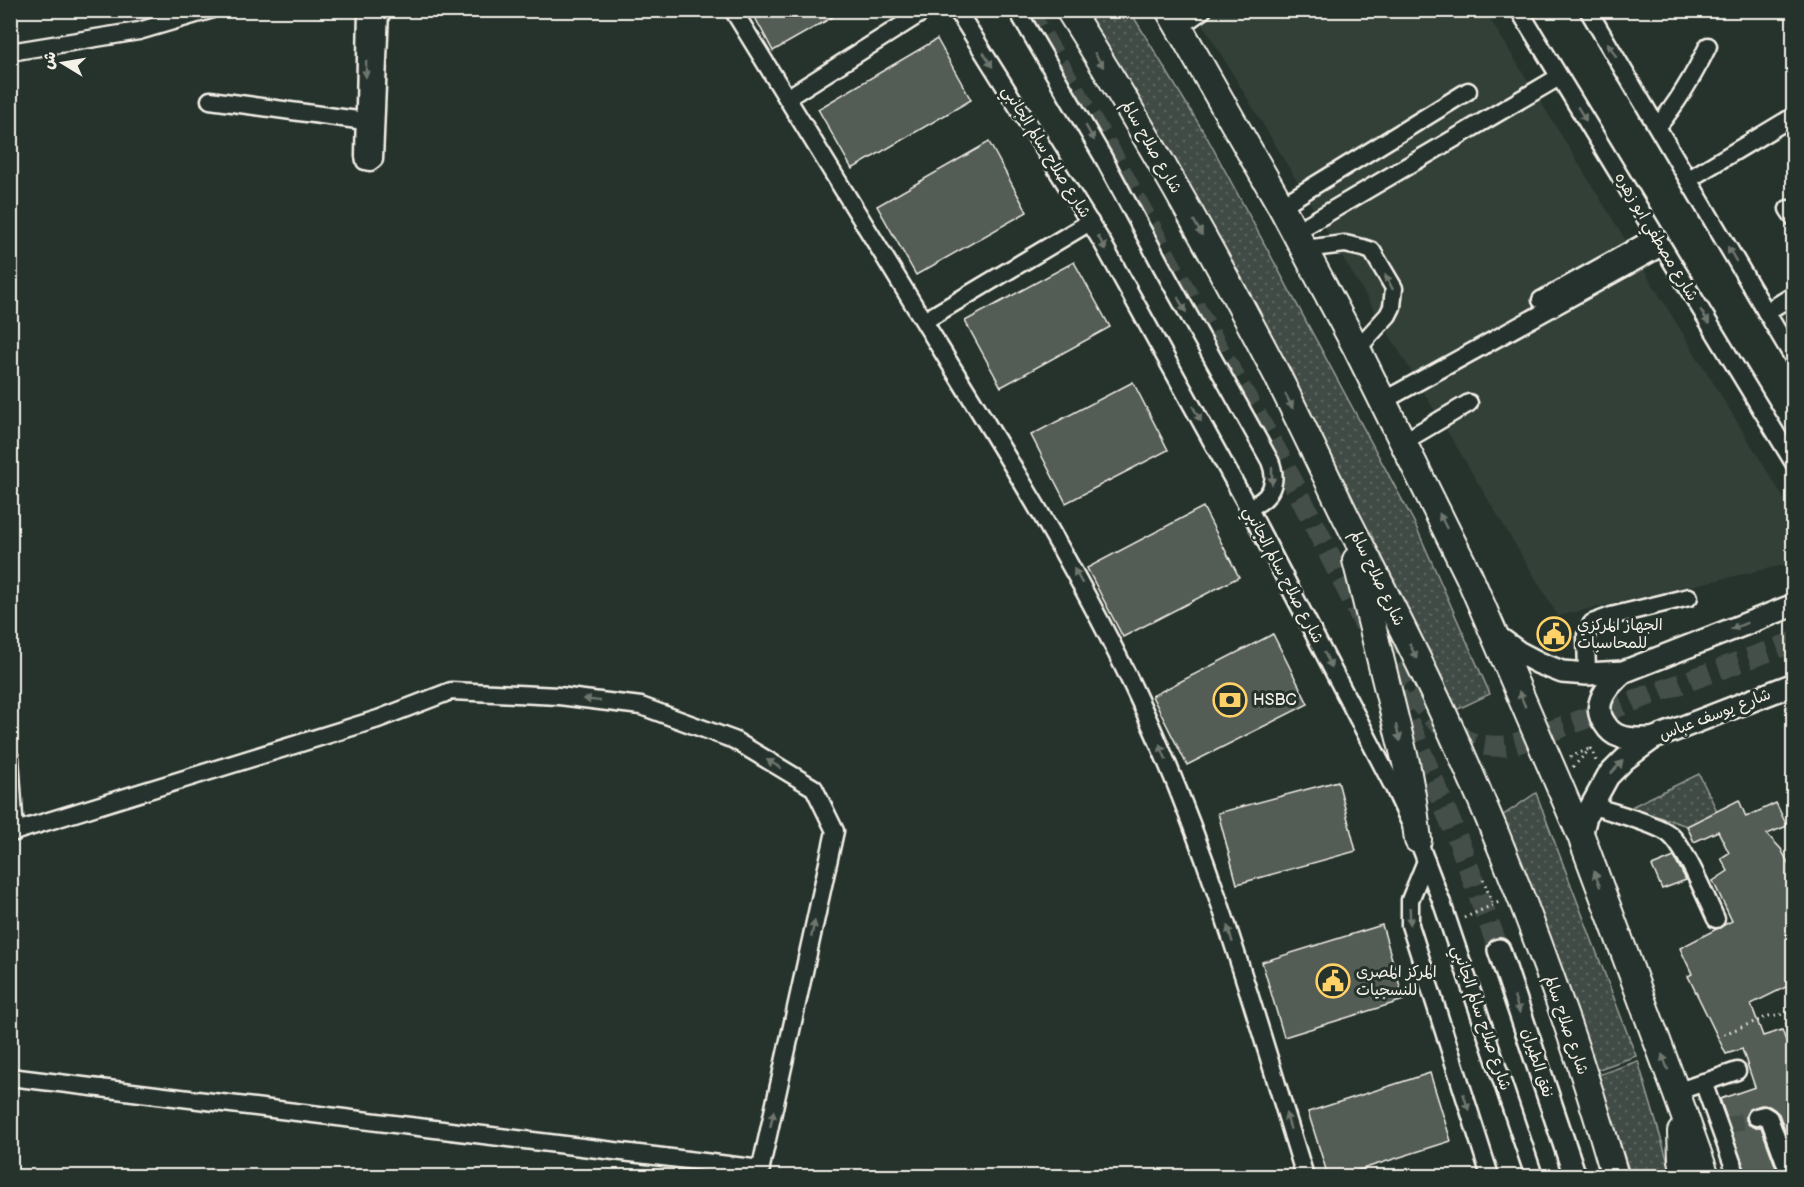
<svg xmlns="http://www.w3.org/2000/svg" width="1804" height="1187" viewBox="0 0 1804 1187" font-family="'Balsamiq Sans','Playpen Sans Arabic',sans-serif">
	<defs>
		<pattern id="grass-dots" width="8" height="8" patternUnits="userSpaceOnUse" patternTransform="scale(1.5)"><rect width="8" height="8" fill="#414b45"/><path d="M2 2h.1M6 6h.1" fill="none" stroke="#5d6560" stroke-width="1.8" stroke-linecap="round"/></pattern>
	</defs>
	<rect width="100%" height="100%" fill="#26332d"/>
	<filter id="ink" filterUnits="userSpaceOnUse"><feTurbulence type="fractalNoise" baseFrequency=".0167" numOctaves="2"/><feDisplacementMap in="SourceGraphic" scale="12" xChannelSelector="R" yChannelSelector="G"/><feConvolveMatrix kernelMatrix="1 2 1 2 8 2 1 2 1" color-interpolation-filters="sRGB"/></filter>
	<g filter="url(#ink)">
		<path fill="#333f39" d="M1195,11H1485L1793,513V563L1558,616Z"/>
		<g fill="url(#grass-dots)" stroke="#9a9e96" stroke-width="1.5">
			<path d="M1079,11H1130L1208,139L1414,522L1490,694L1456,710L1372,543Z"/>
			<path d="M1699,774L1717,811L1687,826L1660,817L1632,811L1633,806Z"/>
			<path d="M1536,793L1636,1056L1596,1070L1502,816Z"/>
			<path d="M1638,1061L1672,1176H1631L1598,1075Z"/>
		</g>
		<g fill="#525c55" stroke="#f4f1e8" stroke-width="1.5">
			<path d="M751,10H845L773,51Z"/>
			<path d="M937,39L971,100L852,169L818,109Z"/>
			<path d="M989,142L1027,212L916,275L877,206Z"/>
			<path d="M1074,262L1110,327L1001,387L965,321Z"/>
			<path d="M1133,382L1168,450L1066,503L1031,435Z"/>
			<path d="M1203,507L1239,577L1123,637L1087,568Z"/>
			<path d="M1273,634L1308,704L1187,765L1152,696Z"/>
			<path d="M1338,781L1356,851L1237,884L1218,813Z"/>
			<path d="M1739,800L1746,817L1776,803L1787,826L1767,834L1781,849L1790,867L1791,892L1794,891V983L1751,1004L1763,1036L1782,1030L1794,1063V1155L1779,1114L1774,1109L1769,1106L1761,1105L1749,1109L1746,1115V1120L1749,1125L1754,1127H1761L1779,1176H1747L1720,1099L1755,1087L1742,1049L1726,1054L1688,976L1692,974L1680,948L1732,921L1713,881L1728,871L1721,858L1729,853L1718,831L1694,842L1687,826Z"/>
			<path d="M1674,857L1686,880L1662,889L1652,866Z"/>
			<path d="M1382,925L1404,1000L1284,1037L1262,962Z"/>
			<path d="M1430,1073L1451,1141L1340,1176H1328L1308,1112Z"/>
		</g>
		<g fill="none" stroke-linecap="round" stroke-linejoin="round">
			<path stroke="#455049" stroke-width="16" stroke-dasharray="16 8" stroke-linecap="butt" d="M1727,1126L1756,1117"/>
			<g stroke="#455049" stroke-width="21" stroke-dasharray="21 10" stroke-linecap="butt">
				<path d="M1027,10L1111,153L1170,264L1281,459L1365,625"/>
				<path d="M1380,639C1410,686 1435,750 1502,746C1509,746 1517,743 1524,741L1794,642"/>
				<path d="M1397,694L1459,842L1499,950"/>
			</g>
			<g stroke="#f4f1e8" stroke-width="21">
				<g id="minor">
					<path d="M367,10L364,156L365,161L370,162L374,159L380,10"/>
					<path d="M733,10C802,122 870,234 939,346C1012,464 1084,580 1142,706C1212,857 1256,1018 1305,1176"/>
					<path d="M957,10L1102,242L1248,507L1393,786L1418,840L1442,903L1534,1176"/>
					<path d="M1017,10L1103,157L1162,267L1270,461C1279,482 1270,501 1248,507"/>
					<path d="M1519,10L1794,463"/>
					<path d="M1588,10L1794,359"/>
					<path d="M1179,27L1203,10"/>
					<path d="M10,52L139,31L210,10"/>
					<path d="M787,98L926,10"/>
					<path d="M210,100L365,121"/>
					<path d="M1658,126C1679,101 1694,75 1708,46"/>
					<path d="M1689,179L1794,116"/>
					<path d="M1281,206L1468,91"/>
					<path d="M1788,209L1794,218"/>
					<path d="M1295,232L1559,77"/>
					<path d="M1304,249L1345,244L1363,248L1372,251L1394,288L1392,307L1388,315L1357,349"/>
					<path d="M1541,300L1656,236"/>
					<path d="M1766,312L1794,295"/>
					<path d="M924,321L1090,222"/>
					<path d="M1383,401L1662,247"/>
					<path d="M1403,442L1469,403"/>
					<path d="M1587,674L1586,635L1592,623L1611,616L1689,597"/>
					<path d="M10,758L15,832"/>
					<path d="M1591,805C1610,812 1655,823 1669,834C1685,846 1706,898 1716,919"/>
					<path d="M10,833L378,719L451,691L559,696L641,706L734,740L814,788L835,831L759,1176"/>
					<path d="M1426,861L1410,900V925L1490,1176"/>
					<path d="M10,1077L761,1169"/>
					<path d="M1703,1082L1737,1176"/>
					<path d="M1676,1092L1737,1071"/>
					<path d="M1756,1117L1764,1115L1769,1118L1790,1176"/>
				</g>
			</g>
			<g stroke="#f4f1e8" stroke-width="26">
				<g id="major">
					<path d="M1495,635L1518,652L1539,663L1562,672L1587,674L1623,672L1794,605"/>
					<path d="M1623,672C1609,685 1590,704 1605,724C1608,729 1613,734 1619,736C1629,740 1641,739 1652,739"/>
					<path d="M1581,836L1586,816L1608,776L1625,759L1652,739L1794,684"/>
					<path d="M1499,950L1575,1176"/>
				</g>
			</g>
			<g stroke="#f4f1e8" stroke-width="30">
				<g id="highway">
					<path d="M1069,10C1143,127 1211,248 1275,371C1299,419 1322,468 1346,517C1381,586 1417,655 1449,726C1515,872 1571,1023 1615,1176"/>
					<path d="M1169,10L1281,206L1357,349L1469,576L1581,836L1676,1092L1706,1176"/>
					<path d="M1356,560L1406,763L1413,801L1418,840"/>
					<path d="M1681,1132L1682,1159L1685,1176"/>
				</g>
			</g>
			<g stroke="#f4f1e8" stroke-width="3" stroke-dasharray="1.5 4.5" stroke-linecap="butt">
				<path d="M1591,748L1596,761"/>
				<path d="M1570,757L1589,749"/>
				<path d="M1573,767L1591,748"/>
				<path d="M1483,879L1493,905"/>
				<path d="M1464,918L1499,902"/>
				<path d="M1793,1013L1786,1025L1794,1053"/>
				<path d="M1724,1034L1769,1016L1793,1013"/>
			</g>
			<use href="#minor" stroke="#26332d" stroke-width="16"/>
			<use href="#major" stroke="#26332d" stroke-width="21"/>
			<use href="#highway" stroke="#26332d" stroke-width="26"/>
		</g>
		<defs><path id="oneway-solid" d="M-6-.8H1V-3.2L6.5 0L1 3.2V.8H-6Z" transform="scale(1.5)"/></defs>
		<g fill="#6e766e">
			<use href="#oneway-solid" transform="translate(1612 50) rotate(-121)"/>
			<use href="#oneway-solid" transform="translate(988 60) rotate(58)"/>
			<use href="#oneway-solid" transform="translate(1099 60) rotate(58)"/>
			<use href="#oneway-solid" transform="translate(366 69) rotate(91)"/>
			<use href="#oneway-solid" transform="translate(1582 114) rotate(59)"/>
			<use href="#oneway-solid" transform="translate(1090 133) rotate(60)"/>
			<use href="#oneway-solid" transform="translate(1198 228) rotate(61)"/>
			<use href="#oneway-solid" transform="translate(1102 243) rotate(60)"/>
			<use href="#oneway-solid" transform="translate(1732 254) rotate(-120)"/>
			<use href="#oneway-solid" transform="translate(1389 282) rotate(-117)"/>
			<use href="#oneway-solid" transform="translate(1182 305) rotate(61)"/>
			<use href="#oneway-solid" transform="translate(1705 317) rotate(59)"/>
			<use href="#oneway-solid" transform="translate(1289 401) rotate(63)"/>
			<use href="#oneway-solid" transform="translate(1197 414) rotate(61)"/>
			<use href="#oneway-solid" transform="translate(1272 476) rotate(90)"/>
			<use href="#oneway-solid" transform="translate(1443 521) rotate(-116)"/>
			<use href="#oneway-solid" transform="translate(1078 576) rotate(-119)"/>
			<use href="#oneway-solid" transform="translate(1739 626) rotate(158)"/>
			<use href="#oneway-solid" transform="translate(1413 651) rotate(64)"/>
			<use href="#oneway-solid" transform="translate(1328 660) rotate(63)"/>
			<use href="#oneway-solid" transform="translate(1522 699) rotate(-113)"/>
			<use href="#oneway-solid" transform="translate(592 700) rotate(-173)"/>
			<use href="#oneway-solid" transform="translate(1398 733) rotate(76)"/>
			<use href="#oneway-solid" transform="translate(1163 752) rotate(-113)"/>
			<use href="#oneway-solid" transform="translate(774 764) rotate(-149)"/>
			<use href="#oneway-solid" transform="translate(1617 767) rotate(-47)"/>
			<use href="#oneway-solid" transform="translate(1597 879) rotate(-111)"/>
			<use href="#oneway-solid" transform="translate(1410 916) rotate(88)"/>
			<use href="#oneway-solid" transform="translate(813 929) rotate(-78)"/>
			<use href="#oneway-solid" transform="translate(1230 934) rotate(-107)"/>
			<use href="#oneway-solid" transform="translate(1517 1005) rotate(72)"/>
			<use href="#oneway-solid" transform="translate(1665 1062) rotate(-111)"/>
			<use href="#oneway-solid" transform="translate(1466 1102) rotate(72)"/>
			<use href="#oneway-solid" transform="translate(772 1119) rotate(-78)"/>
			<use href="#oneway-solid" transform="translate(1288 1121) rotate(-107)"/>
		</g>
	</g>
	<defs>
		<g id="civic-ring" transform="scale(1.725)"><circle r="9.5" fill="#26332d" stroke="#ffd166" stroke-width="1.5"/><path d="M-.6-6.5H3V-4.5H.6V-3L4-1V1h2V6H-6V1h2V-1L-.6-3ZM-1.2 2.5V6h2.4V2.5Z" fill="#ffd166"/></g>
		<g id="bank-ring" transform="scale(1.725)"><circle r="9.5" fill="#26332d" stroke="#ffd166" stroke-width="1.5"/><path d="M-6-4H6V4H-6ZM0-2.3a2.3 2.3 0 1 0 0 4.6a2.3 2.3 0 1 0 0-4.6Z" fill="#ffd166"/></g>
	</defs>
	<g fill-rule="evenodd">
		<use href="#civic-ring" x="1554" y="634"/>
		<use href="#bank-ring" x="1230" y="700"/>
		<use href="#civic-ring" x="1333" y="981"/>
	</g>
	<g text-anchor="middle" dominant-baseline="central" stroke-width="6" stroke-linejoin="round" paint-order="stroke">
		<g font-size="16" fill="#f4f1e8" stroke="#26332d">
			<text transform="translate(1151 147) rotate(60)">شارع صلاح سالم</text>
			<text transform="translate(1046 152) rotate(58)">شارع صلاح سالم الجانبي</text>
			<text transform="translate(1656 237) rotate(59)">شارع مصطفي ابو زهره</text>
			<text transform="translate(1283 575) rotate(62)">شارع صلاح سالم الجانبي</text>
			<text transform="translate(1377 578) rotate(64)">شارع صلاح سالم</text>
			<text transform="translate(1715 715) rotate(-21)">شارع يوسف عباس</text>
			<text transform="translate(1481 1018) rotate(71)">شارع صلاح سالم الجانبي</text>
			<text transform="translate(1566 1025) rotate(71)">شارع صلاح سالم</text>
			<text transform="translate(1537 1063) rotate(72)">نفق الطيران</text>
		</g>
		<g font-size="16" fill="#f4f1e8" stroke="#26332d" text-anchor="start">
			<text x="1577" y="625">الجهاز المركزي<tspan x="1577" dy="18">للمحاسبات</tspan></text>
			<text x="1253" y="700">HSBC</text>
			<text x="1356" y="972">المركز المصرى<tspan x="1356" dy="18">للنسجيات</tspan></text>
		</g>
	</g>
	<rect width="1804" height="1187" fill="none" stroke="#26332d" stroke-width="36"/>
	<rect x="18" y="18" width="1768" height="1151" fill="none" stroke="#f4f1e8" stroke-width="2" filter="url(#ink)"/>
	<g transform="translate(63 63) rotate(281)" stroke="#26332d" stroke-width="4.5" paint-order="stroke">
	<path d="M0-4.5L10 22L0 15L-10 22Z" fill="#f4f1e8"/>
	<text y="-9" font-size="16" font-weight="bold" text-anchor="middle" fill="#f4f1e8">ش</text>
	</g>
</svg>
